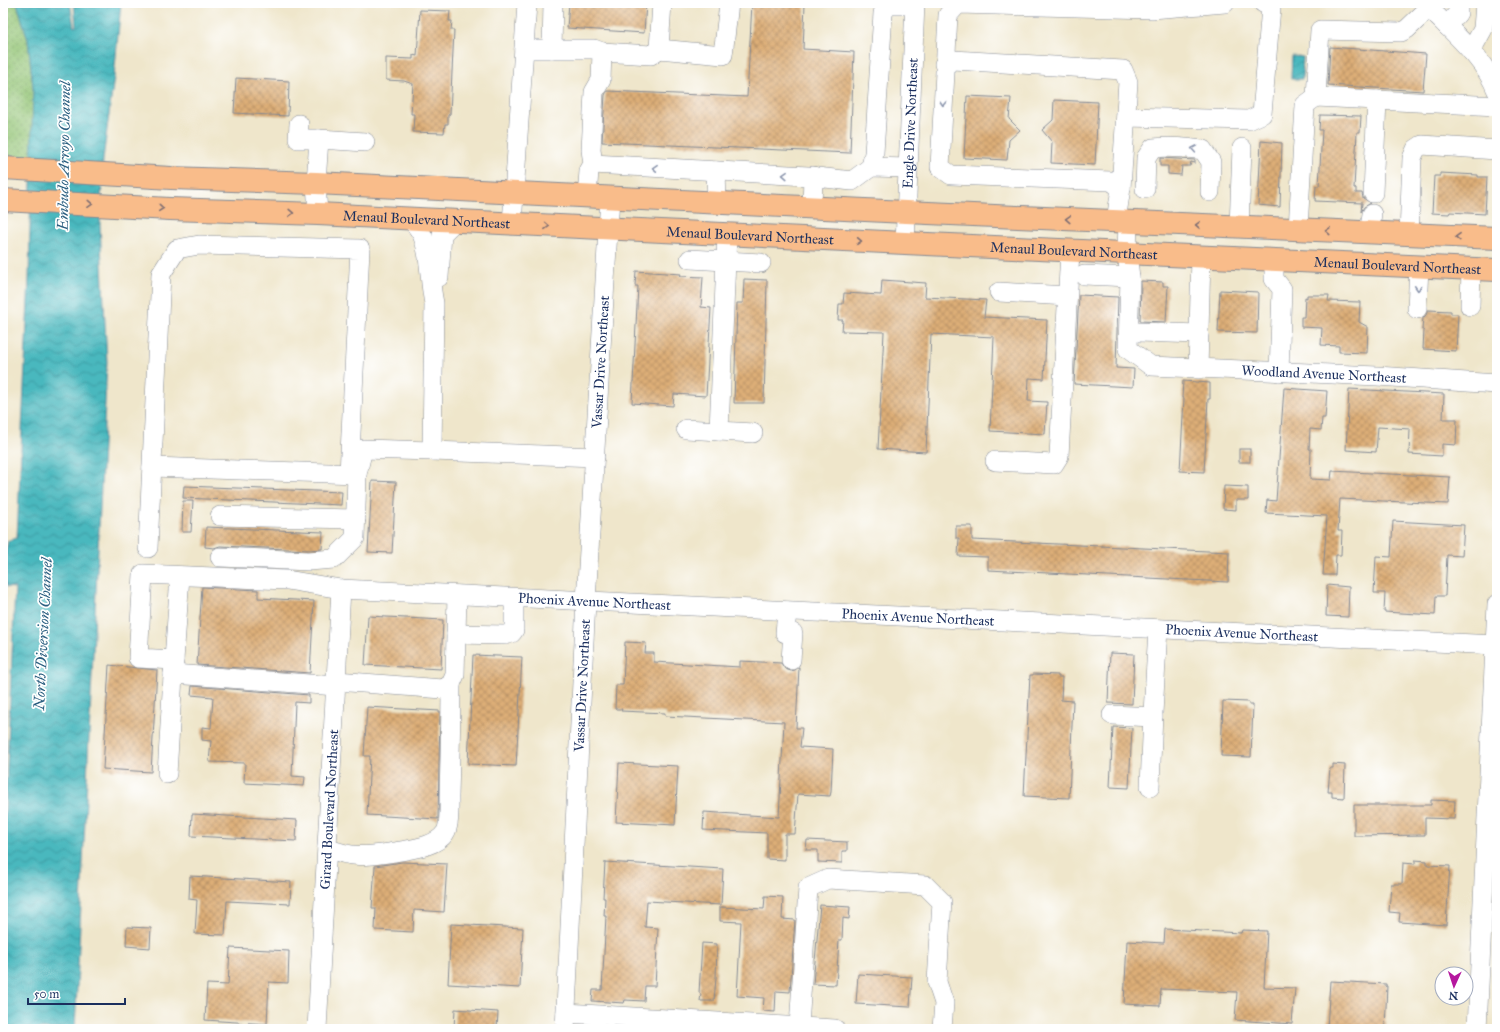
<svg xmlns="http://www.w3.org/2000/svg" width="1500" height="1032" viewBox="0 0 1500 1032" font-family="'IM FELL Great Primer',serif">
	<defs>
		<pattern id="park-dots" width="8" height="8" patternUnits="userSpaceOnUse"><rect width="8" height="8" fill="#93c474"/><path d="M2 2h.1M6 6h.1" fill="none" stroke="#77a062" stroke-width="1.8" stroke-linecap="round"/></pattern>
		<pattern id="water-waves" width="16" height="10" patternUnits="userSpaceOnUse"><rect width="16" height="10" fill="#48b8be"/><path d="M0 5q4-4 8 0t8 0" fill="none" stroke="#3b969e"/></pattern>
		<pattern id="building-cross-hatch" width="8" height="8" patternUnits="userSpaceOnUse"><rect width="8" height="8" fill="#ddae77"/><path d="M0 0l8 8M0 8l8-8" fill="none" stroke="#b28e65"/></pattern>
	</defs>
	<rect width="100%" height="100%" fill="#fff"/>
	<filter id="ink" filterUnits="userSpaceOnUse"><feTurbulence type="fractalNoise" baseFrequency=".025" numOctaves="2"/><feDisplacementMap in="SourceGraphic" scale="8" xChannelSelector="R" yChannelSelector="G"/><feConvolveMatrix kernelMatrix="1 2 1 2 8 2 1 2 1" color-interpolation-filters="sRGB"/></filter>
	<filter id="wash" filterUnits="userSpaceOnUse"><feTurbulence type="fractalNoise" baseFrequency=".012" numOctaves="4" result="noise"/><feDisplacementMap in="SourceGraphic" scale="16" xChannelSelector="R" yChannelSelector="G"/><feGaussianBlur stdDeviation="0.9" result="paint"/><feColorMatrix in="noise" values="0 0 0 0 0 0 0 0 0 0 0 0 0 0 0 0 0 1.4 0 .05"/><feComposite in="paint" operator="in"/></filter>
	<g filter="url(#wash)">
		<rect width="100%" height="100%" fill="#efe6cb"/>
		<path fill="url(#park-dots)" stroke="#577a69" d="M3,3H17L28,40L33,87L32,157L3,156Z"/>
		<g fill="url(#water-waves)" stroke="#32748e">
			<path d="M17,3H70L74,27L76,26L74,3H121L114,77L103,159L100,225L107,362L75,1029H3V855L15,588L6,587L3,571V555H5L8,541L17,538L29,278L33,87L28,40Z"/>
			<path d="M1292,56L1303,57L1302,79H1291Z"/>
		</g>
		<g id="blocks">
			<g fill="url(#building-cross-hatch)">
				<path d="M569,3H646L644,33L567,28Z"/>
				<path d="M752,3L805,4L803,49L854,52L850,153L602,142L605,95L607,91L747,97Z"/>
				<path d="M420,10L450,11L449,21H452L451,30H454L450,114L448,115V124H445L444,133L413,132L414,114H411L413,84L404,81L386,80V58L413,59V55L417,56Z"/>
				<path d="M1330,47L1426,54L1423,91L1328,85Z"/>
				<path d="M236,78L289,81L288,116L234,113Z"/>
				<path d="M967,96L1011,98L1009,119L1020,130L1009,140L1007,160L964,158Z"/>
				<path d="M1054,100L1098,102L1095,165L1051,163L1052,142L1042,130L1053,120Z"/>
				<path d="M1320,115L1361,116L1360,132H1357L1354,188H1356V193H1362L1363,198L1371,203L1364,207L1361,212L1362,203L1315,201L1316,186H1319L1322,130H1319Z"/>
				<path d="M1261,141L1282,143L1280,207L1258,205Z"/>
				<path d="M1160,158L1195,160V163L1191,162L1190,166H1182L1181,175L1168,174V166H1160Z"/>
				<path d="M1440,173L1478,175V177H1487L1485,214L1450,212L1449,214L1432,213L1434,176H1440Z"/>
				<path d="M636,271L681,274L680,276L703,277L701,307L711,308L706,396L674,394L673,406L632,403L638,286H635Z"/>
				<path d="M744,279L767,280L764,403H734L737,303H743Z"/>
				<path d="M882,280L926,283L925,297L986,300L984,317L1047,320L1044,379L1029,378L1028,401L1047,402L1045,434L990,431L994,337L931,334L926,452L878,449L884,332L842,331L843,320H838L839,304H843L844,293L881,295Z"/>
				<path d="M1141,281L1163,282V286H1168L1166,322L1140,321Z"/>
				<path d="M1220,290L1258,292L1257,333L1218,332Z"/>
				<path d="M1079,295L1118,297L1116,368L1134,369L1133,387L1074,384Z"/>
				<path d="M1307,295H1329L1328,301L1360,302L1359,322L1368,327L1367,353L1339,352V346L1321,345L1322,328L1301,327V317H1304L1305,297L1307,298Z"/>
				<path d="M1428,310L1451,311V314H1458L1456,351L1423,349L1424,330H1422L1423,318L1426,315Z"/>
				<path d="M1183,381L1210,383V399H1208L1204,472L1180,471L1184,398H1182Z"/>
				<path d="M1284,388L1327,391L1325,418H1322L1321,430L1310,429L1309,449H1311L1310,479L1331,480L1332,471L1450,477L1448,504L1340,499L1338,531H1342L1341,555H1336L1335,575H1323L1327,516L1266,513L1267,500L1276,501Z"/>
				<path d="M1349,389L1444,394L1443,419H1457L1456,445L1442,444V456L1409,454L1410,429L1378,427L1376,452L1346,450Z"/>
				<rect x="1239" y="449" width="11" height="13"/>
				<path d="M372,481L396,482L392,553L368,552Z"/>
				<path d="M184,486L342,492L341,505L183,498Z"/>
				<path d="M1224,486L1248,487V500H1236V510L1223,509Z"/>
				<path d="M183,501H193L191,532H182Z"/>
				<path d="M1393,521L1464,525L1462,556L1447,555L1445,596H1436L1435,615L1384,612L1385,593H1374L1376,556L1391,557Z"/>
				<path d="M956,526H972V540L1229,552L1228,582L988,570V557L958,556L959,538H956Z"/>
				<path d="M206,527L323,532L322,549L309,550L220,546L214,548L205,547Z"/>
				<path d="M1327,585L1349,587L1348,617L1326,616Z"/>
				<path d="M202,587L258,590V598L314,601L310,673L197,665Z"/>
				<path d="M368,616L443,620L441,669L365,665Z"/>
				<path d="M625,642L646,643L645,653H654V662L740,667V661L781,663L785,669L791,671L795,670L799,667L796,728H802L800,747L833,749L831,792L830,796L798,794L795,834H785V860L767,859V833L703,830L704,812L779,817L784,722L665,716V713L621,711L622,709H615L616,685H623Z"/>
				<path d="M1110,653L1134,654L1132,704L1108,703Z"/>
				<path d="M473,655L522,657L516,766L468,764Z"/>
				<path d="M109,665L157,670L151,772L103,769Z"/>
				<path d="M1033,674L1058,675V677H1062L1061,700L1073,701L1069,798L1024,796L1030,675H1033Z"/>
				<path d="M192,686L309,695V703L295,702L292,776L305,777L304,786L244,783L245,763L209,762L211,741L202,740V727L211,728L213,697L191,695Z"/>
				<path d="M1223,701L1249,702V705H1253L1251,757L1221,756Z"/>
				<path d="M367,707L440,711L438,819L367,815L370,756H364Z"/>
				<path d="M1113,727L1132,728L1129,788L1110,787Z"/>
				<path d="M619,763L678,766L675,825L616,822Z"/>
				<path d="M1333,764L1345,765L1344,798L1332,797V792H1328L1330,768H1333Z"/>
				<path d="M1431,800L1455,801L1454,819L1425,818V835L1354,836V805H1431Z"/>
				<path d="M192,814L297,820L296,841L191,836Z"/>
				<path d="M807,840L847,842V851H842V863L818,862V850H806Z"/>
				<path d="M1415,860L1427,861V865L1450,866L1446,925L1399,922L1400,913L1389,912L1391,884H1402L1403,863L1415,864Z"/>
				<path d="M402,862L447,864L444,912L414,910L413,932L375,930L376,908H372L375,866Z"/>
				<path d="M605,862L723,869L721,905L647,901L645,927L658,928L655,986H645L644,1001L625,1000L624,1003L592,1001L593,990H602L606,916H604L605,898H603Z"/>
				<path d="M190,876L291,882L290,904L227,901L225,935L195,934L197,900L189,899Z"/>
				<path d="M765,896L783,897L782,919L795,920L790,992L776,991L775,1012L763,1011L764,998L737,996L741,922L720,921V907L764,909Z"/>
				<path d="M820,905L850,907L849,919L843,918L842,940H839L836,985L813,984Z"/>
				<path d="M451,924L523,928L520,988L448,984Z"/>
				<path d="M127,927L151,928L150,948L126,946Z"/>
				<path d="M1165,929L1241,933L1242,930L1267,931L1264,987L1295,988L1292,1024L1235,1020L1237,992L1161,989L1160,1006L1124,1004L1127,941L1164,943Z"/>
				<path d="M702,943L717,944L716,978L714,1001H700L701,994L699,993Z"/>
				<path d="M230,948L289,951L288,983L269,982L267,1024L205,1020L207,984L228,985Z"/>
				<path d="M858,974L912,977L910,1007L856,1004Z"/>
				<path d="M1330,981L1386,984V986H1387L1385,1029H1327Z"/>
				<path d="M455,1009L498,1012L497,1029H454Z"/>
			</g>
		</g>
	</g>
	<g filter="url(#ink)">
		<use href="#blocks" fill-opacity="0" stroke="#858a94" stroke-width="1"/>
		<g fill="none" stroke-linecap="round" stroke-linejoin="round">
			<g stroke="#858a94" stroke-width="20">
				<g id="minor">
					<path d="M1447,26L1458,13V3"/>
					<path d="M524,49H594L602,52L601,80L594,92L591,150L593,164L589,171L587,197"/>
					<path d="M552,49L553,3"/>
					<path d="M659,49L723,55L729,3"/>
					<path d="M1471,51L1483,29L1485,3"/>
					<path d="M602,52L651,55L659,49L662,3"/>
					<path d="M944,64L953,60L1123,70L1128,82L1121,188"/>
					<path d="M1316,97L1320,30L1401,32L1407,29L1429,8C1453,33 1484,58 1497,91"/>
					<path d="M1126,117L1249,120L1262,114L1271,7L1263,3"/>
					<path d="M299,124L298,139H319"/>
					<path d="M593,164L808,176L852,181L871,167"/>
					<path d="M908,168L871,167L874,153L883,13L888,5H915"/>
					<path d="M716,171L717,203"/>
					<path d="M1145,189L1146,158L1153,148C1170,146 1186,148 1203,150L1211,162L1210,192"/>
					<path d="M1373,193L1377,100"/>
					<path d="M812,208L813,176"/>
					<path d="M318,214L316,183L319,139L365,142"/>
					<path d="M411,219C415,224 421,231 423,237C431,258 429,281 434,303L432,451L595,457"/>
					<path d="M1116,221L1121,188L1111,181L951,175L940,167L948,15L958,4L1152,9L1225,3"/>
					<path id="s1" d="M1128,222L1127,253L1130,277L1128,349L1151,366L1377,376L1497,384"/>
					<path d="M512,224L527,3"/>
					<path d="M1239,227L1242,148"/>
					<path d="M1298,229L1305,105L1316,97L1497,106"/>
					<path d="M1369,233L1372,214"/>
					<path d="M1409,235L1412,158L1416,149L1422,145L1497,150"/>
					<path id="s2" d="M905,243L915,3"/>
					<path d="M690,259L761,263"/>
					<path d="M1274,261V279L1282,289L1279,372"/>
					<path d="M1084,275L1130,277"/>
					<path d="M439,277L442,234L455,221"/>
					<path d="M999,292L1067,296"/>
					<path d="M1470,306L1471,269"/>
					<path d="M1417,309L1419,267"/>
					<path d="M1139,332L1199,334"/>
					<path d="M1198,369L1201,257"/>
					<path d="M686,429L719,431L727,235"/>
					<path d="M719,431L753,433"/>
					<path d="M995,461L1054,464L1059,456L1070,251"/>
					<path d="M152,467L357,474"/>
					<path d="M220,516L356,519"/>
					<path d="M148,548L161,274L177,249L199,245L360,249L349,474"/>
					<path d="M220,557L309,561L334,559L355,538L357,474L363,449L432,451"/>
					<path d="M787,611L785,633H793L791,660"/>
					<path d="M456,634L505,635L512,633L514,630V598"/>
					<path d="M174,660L180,576"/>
					<path d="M173,674L336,686"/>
					<path d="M336,681L443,689L451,684L455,675L457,595"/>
					<path d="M1112,715L1153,717"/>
					<path id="s3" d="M167,774L174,660L138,658L143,574L287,580L341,589L1495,645"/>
					<path d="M1150,787L1153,713L1158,629"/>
					<path d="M327,848C354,859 367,856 395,852C410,849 436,847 445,833C450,826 449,806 449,797C450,759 451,722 451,684"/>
					<path d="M566,1013L835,1029"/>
					<path d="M799,1027L808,888L828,879L925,885L942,902L937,982L944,1003L942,1029"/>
					<path id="s4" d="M317,1029L341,589"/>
					<path id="s5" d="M565,1029L586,601L610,197"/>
					<path d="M1477,1029L1497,604"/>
				</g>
			</g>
			<g stroke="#858a94" stroke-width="24">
				<g id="major">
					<path d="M3,168L171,178L316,183L906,212L1497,238"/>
					<path id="s6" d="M3,200L170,209L318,214L905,243L1497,270"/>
				</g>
			</g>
			<use href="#minor" stroke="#fff" stroke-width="19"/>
			<use href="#major" stroke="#f9bc8a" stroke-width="22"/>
		</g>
		<defs><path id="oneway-chevron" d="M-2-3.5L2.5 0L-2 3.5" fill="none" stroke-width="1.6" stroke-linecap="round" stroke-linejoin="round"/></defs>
		<g stroke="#8d97ae">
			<use href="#oneway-chevron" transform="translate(943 103) rotate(93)"/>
			<use href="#oneway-chevron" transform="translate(1194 149) rotate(-170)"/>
			<use href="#oneway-chevron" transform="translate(655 168) rotate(-177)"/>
			<use href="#oneway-chevron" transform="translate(785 175) rotate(-177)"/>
			<use href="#oneway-chevron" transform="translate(1418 288) rotate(93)"/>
		</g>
		<g stroke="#7f6e72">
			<use href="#oneway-chevron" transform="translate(90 204) rotate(3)"/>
			<use href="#oneway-chevron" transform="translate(161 208) rotate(5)"/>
			<use href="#oneway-chevron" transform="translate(291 213) rotate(2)"/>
			<use href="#oneway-chevron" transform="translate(1068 219) rotate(-177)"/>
			<use href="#oneway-chevron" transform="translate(1198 225) rotate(-178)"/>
			<use href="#oneway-chevron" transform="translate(547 226) rotate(3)"/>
			<use href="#oneway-chevron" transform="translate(1328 231) rotate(-177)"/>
			<use href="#oneway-chevron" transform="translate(1458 237) rotate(-178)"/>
			<use href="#oneway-chevron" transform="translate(859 241) rotate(3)"/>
		</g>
	</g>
	<g text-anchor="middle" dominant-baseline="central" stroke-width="3.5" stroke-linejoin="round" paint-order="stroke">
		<g font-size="14" fill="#1b2f5e" stroke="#fff">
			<text stroke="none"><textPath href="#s2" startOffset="120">Engle Drive Northeast</textPath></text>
			<text stroke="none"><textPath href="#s6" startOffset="424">Menaul Boulevard Northeast</textPath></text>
			<text stroke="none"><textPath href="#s6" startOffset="748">Menaul Boulevard Northeast</textPath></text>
			<text stroke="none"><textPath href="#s6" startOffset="1072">Menaul Boulevard Northeast</textPath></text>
			<text stroke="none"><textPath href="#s6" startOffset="1396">Menaul Boulevard Northeast</textPath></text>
			<text stroke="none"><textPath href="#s5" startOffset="668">Vassar Drive Northeast</textPath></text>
			<text stroke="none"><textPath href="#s1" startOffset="329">Woodland Avenue Northeast</textPath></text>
			<text stroke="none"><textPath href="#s3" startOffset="687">Phoenix Avenue Northeast</textPath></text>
			<text stroke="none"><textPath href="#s3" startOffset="1011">Phoenix Avenue Northeast</textPath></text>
			<text stroke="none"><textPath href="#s3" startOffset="1335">Phoenix Avenue Northeast</textPath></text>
			<text stroke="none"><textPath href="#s5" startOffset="344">Vassar Drive Northeast</textPath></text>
			<text stroke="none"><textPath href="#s4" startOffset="220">Girard Boulevard Northeast</textPath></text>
		</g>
		<g font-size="15" font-style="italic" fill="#2b5f80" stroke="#fff">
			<text transform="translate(64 156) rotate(-89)">Embudo Arroyo Channel</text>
			<text transform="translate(43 634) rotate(-87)">North Diversion Channel</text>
		</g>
	</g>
	<rect width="1500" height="1032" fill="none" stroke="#fff" stroke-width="16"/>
	<g transform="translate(1454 986) rotate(183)"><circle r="19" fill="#ffffff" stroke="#a4acbf"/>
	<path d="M0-3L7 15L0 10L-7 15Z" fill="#b5179e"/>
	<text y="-6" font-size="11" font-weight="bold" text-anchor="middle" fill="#1b2f5e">N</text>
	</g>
	<path d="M28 998v6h97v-6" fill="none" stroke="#1b2f5e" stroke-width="2"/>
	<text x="34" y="998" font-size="12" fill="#1b2f5e" stroke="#ffffff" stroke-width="3" paint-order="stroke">50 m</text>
</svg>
